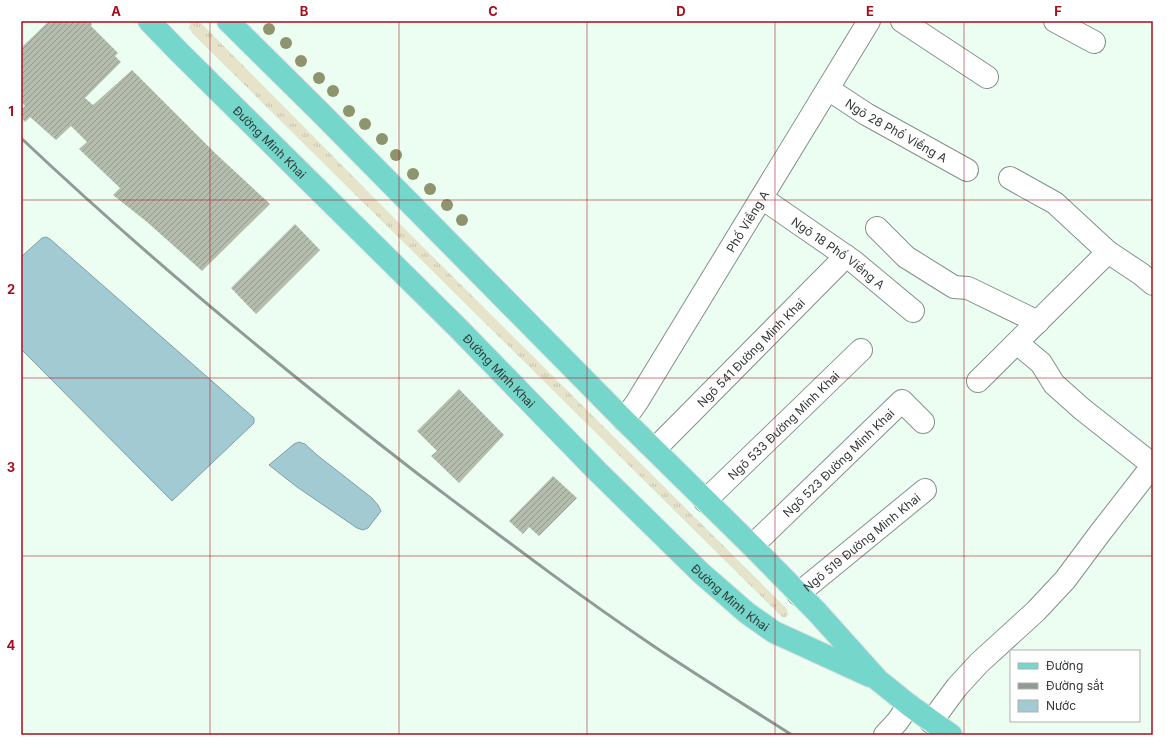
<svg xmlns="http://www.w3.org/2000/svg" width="1174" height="756" viewBox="0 0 1174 756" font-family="Inter,sans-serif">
	<defs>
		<pattern id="grass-tufts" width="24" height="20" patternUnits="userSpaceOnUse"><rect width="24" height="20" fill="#e5e3ca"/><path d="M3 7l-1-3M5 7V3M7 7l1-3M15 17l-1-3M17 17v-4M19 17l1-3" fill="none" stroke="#c5c4ae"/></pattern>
		<pattern id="building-hatch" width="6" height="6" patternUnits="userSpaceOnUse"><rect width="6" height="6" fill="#b4bcad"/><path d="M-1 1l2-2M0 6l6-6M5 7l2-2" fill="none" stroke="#939a8e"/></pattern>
	</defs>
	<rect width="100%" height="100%" fill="#ecfef2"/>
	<path fill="url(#grass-tufts)" d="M191,21L200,22L408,232L787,609L788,614L786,617H782L193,34L189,28Z"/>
	<g fill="#a2cad2" stroke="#809ea3">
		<path d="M46,237L50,239L254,418V423L172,501L21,349V257L42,238Z"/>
		<path d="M299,442L305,444L317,455L372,498L378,505L381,511L368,528L363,530L357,528L297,487L269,465L294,444Z"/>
	</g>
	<g fill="url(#building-hatch)">
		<path d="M49,21H89L92,24L91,26L118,53L115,56L121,62L85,98L93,105L132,70L215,153L270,204L202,271L147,222L113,195L120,188L79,149L87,142L71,126L56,140L30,117L25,122L21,117V110L25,106L21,101V96L22,95L21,93V48Z"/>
		<path d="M295,224L320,250L256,314L231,288Z"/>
		<path d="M459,389L504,435L459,483L431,456L437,451L417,431Z"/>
		<path d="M553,476L577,498L539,536L529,527L523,534L509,521Z"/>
	</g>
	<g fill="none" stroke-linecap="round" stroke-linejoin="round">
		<g stroke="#829288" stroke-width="24">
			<g id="minor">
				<path d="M902,21L987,77"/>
				<path d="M1055,21L1094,42"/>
				<path id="s1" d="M828,89L866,114L967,170"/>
				<path d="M1010,178L1055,203L1108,252L1141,274L1153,284"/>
				<path id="s2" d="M762,198L853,261L913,311"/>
				<path d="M877,228L906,257L954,287L968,288L1038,322"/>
				<path d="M1017,343L1041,363L1054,384L1082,409L1153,465"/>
				<path d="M978,381L1108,252"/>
				<path id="s3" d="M624,420L637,402L869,21"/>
				<path id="s4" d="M655,449L846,256"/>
				<path id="s5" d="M705,501L861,350"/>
				<path id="s6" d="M752,546L902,401L923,422"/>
				<path id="s7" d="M798,594L925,490"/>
				<path d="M931,722L957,687L979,663L1036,611L1065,580L1100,533L1153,465"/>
				<path d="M885,735L897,722L909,705"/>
			</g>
		</g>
		<g stroke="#dedfdf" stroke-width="24">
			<g id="major">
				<path id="s8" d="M149,21L179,52L460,330L597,471L701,573L747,613L774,632L870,676"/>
				<path d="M228,21L322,114L624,420L752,546L817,612L878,680L909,705L951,735"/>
			</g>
		</g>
		<use href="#minor" stroke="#fff" stroke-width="22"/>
		<use href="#major" stroke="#75d6cc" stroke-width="22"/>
		<path stroke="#8f9b93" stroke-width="3" d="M21,138C147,257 281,368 418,474C495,532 572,591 652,645C698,676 745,705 792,735"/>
	</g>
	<g fill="#8e946d">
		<circle cx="269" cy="29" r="6"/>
		<circle cx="286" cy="43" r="6"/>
		<circle cx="301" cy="61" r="6"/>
		<circle cx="319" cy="78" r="6"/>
		<circle cx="333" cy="91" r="6"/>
		<circle cx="349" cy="111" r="6"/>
		<circle cx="365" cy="124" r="6"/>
		<circle cx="382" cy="139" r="6"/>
		<circle cx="396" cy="155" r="6"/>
		<circle cx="413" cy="174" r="6"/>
		<circle cx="430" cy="189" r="6"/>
		<circle cx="447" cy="205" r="6"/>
		<circle cx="462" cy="220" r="6"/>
	</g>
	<path fill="none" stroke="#a60e1c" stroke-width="1" stroke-opacity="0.55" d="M210,21V735M399,21V735M587,21V735M775,21V735M964,21V735M21,200H1153M21,378H1153M21,556H1153"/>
	<g text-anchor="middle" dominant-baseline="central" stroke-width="3.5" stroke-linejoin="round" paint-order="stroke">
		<g font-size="12" fill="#323935" stroke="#fff">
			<text stroke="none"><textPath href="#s1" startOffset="80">Ngõ 28 Phố Viềng A</textPath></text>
			<text stroke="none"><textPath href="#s8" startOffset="171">Đường Minh Khai</textPath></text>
			<text stroke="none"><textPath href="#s3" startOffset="234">Phố Viềng A</textPath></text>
			<text stroke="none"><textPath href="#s2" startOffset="94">Ngõ 18 Phố Viềng A</textPath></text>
			<text stroke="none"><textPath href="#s4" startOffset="136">Ngõ 541 Đường Minh Khai</textPath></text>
			<text stroke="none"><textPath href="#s8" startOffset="495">Đường Minh Khai</textPath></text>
			<text stroke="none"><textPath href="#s5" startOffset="109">Ngõ 533 Đường Minh Khai</textPath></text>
			<text stroke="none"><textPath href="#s6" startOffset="120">Ngõ 523 Đường Minh Khai</textPath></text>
			<text stroke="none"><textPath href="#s7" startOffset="82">Ngõ 519 Đường Minh Khai</textPath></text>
			<text stroke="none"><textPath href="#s8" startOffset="819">Đường Minh Khai</textPath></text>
		</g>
	</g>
	<rect width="1174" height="756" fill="none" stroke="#ffffff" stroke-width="44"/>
	<rect x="1010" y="650" width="130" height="72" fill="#ffffff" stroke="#adb0ae"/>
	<rect x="1018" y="663" width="20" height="6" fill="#75d6cc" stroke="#adb0ae"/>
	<text x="1046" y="670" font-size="12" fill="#323935">Đường</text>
	<rect x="1018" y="683" width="20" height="6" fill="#8f9b93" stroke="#adb0ae"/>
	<text x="1046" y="690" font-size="12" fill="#323935">Đường sắt</text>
	<rect x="1018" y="700" width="20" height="12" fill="#a2cad2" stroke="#adb0ae"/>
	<text x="1046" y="710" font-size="12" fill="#323935">Nước</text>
	<rect x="22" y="22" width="1130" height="712" fill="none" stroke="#a60e1c" stroke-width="1.5"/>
	<g font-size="13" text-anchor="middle" font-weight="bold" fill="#a60e1c">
		<text x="116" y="16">A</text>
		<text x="304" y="16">B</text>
		<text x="493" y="16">C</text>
		<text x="681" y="16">D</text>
		<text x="870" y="16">E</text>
		<text x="1058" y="16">F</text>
		<text x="11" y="116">1</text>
		<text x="11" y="294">2</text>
		<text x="11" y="472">3</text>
		<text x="11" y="650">4</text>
	</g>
</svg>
